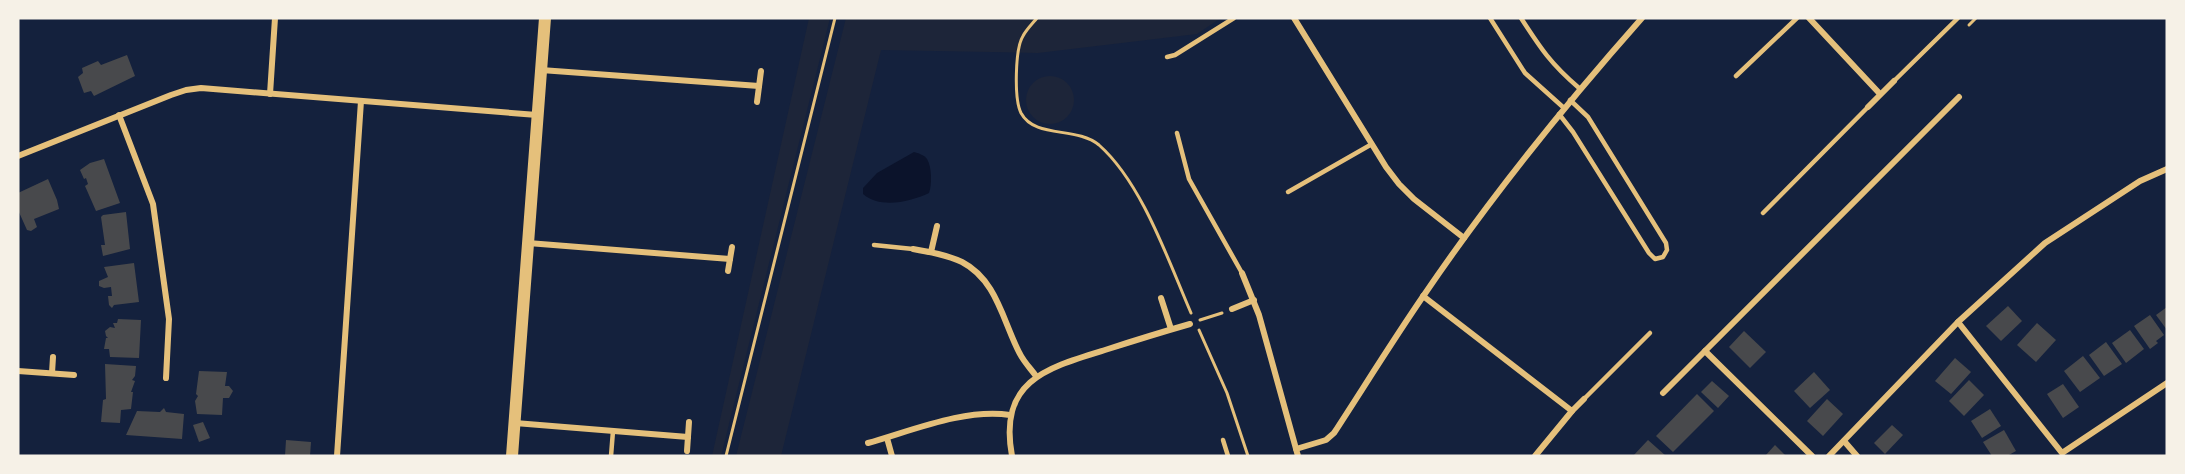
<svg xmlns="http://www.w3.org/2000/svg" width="2185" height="474" viewBox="0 0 2185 474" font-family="'Source Sans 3',sans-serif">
	<rect width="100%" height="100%" fill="#14213d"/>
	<g fill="#1d2539">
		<path d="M809,18H830L721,456H712Z"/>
		<path d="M846,18H1221L1197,34L1038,53L881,50L781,456H736Z"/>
		<circle cx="1050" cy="100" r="24"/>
	</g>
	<path fill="#0b132b" d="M914,152C918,153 924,155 927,159C932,167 932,185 929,193C910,202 880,209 863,194V188L877,173Z"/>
	<g fill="#48494c">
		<path d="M127,55L135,76L94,96L91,91L84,93L78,77L83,73L82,68L98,61L101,65Z"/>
		<path d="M104,159L120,203L96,211L85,186L88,184L86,178L84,179L80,170L90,163Z"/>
		<path d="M48,179L57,200L59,209L34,219L37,227L31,231L27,230L18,210V193Z"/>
		<path d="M126,212L130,249L103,256L101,245H105L101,217L103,215Z"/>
		<path d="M134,263L139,302L114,305L112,308L109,305L108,296H112L111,287L104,288L99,286V281L108,277L104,267Z"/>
		<path d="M2008,306L2022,321L2001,341L1986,326Z"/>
		<path d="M2167,307V330L2156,315Z"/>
		<path d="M2150,315L2164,335L2156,341L2158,343L2150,349L2134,326Z"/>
		<path d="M118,319L141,320L139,358L110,357L109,349H104L106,338H108L106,336L105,331L110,327L115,328L113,323H117Z"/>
		<path d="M2037,323L2056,340L2036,362L2017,345Z"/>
		<path d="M2130,330L2144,349L2126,363L2112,343Z"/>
		<path d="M1744,331L1766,352L1750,368L1729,347Z"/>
		<path d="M2106,342L2122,364L2104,376L2089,355Z"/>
		<path d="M2083,356L2100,378L2080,392L2064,371Z"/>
		<path d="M1955,358L1971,372L1951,394L1935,381Z"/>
		<path d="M105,364L136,366L135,376L132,380L135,381L131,392H133L131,409L121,410L120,423L101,422L103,400L106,399Z"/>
		<path d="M199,371L227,372L225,386H229L233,391L229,398H223L222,415L197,414L195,401L198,396L196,394Z"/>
		<path d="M1814,372L1830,390L1810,408L1794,391Z"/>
		<path d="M1969,380L1984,395L1964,416L1949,401Z"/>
		<path d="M1712,381L1729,396L1718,408L1701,392Z"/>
		<path d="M2063,384L2079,407L2063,418L2047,394Z"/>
		<path d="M1697,394L1714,411L1673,452L1656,436Z"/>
		<path d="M1827,399L1843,414L1823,436L1807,421Z"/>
		<path d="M164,408L166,412L184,414L182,439L126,435L137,411L160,412Z"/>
		<path d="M1990,409L2001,426L1982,438L1971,421Z"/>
		<path d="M203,422L210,438L199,442L193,425Z"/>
		<path d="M1892,425L1903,435L1885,454L1874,443Z"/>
		<path d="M2004,430L2016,451L2007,456H1992L1983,442Z"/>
		<path d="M286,440L311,442L310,456H285Z"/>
		<path d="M1648,440L1666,456H1633Z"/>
		<path d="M1775,445L1786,456H1765Z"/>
	</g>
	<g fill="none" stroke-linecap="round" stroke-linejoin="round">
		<g stroke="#e5c07b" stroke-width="3">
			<path d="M1037,18C1032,24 1026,30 1023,36C1015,49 1014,99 1021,113C1035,139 1076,126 1099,145C1142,183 1168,260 1191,313"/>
			<path d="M1969,25L1976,18"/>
			<path d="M1200,320L1222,313"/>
			<path d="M1199,330L1227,393L1248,456"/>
			<path d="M726,456L835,18"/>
		</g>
		<g stroke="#e5c07b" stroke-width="4.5">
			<path d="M1490,18L1525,73L1564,108"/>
			<path d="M1521,18C1541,49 1551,64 1579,88"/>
			<path d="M1167,57L1175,55L1234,18"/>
			<path d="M1736,76L1797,18"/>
			<path d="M1894,81L1958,18"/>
			<path d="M1559,114L1573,132L1649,253L1655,259L1663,257L1667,250L1666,243L1588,117L1570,100"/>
			<path d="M1177,133L1189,179L1242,273"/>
			<path d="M1288,192L1372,144"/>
			<path d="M1763,213L1868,107"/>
			<path d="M874,245L913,249"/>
			<path d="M1584,399L1650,333"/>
			<path d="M1223,440L1228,456"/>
			<path d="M611,456L613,431"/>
		</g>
		<g stroke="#e5c07b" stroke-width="6">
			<path d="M1294,18L1386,167L1399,184L1414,199L1464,238"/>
			<path d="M1809,18L1880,94"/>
			<path d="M541,70L759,86"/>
			<path d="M270,94L275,18"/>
			<path d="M757,102L761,71"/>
			<path d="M1868,107L1894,81"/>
			<path d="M119,115L153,204L169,319L166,378"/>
			<path d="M18,156L171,95L186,90L201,88L537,115"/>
			<path d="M528,243L730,259"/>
			<path d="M913,249C930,252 947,255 962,262C997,280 1003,322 1020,354C1024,362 1031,369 1036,376"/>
			<path d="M931,252L937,226"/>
			<path d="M728,271L732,247"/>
			<path d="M1242,273L1259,315L1298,456"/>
			<path d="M1423,296L1572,411L1584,399"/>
			<path d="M1161,298L1171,329"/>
			<path d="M1232,309L1254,300"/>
			<path d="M1958,322L2062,453L2167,383"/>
			<path d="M1705,351L1959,97"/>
			<path d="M18,371L74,375"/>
			<path d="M52,373L53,357"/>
			<path d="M1663,393L1705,351L1812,456"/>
			<path d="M515,423L688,437"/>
			<path d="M887,438L892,456"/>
			<path d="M1844,441L1857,456"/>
			<path d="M868,443C911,431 965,408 1010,415"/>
			<path d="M1296,449L1326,440L1334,433C1364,387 1393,340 1424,295C1490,198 1564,106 1642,18"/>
			<path d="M687,451L689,422"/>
			<path d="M337,456L361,101"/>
			<path d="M1012,456C998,381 1046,368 1105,350C1133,341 1162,332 1190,324"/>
			<path d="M1535,456L1572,411"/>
			<path d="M1829,456L1958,322L2045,243L2140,181L2167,169"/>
		</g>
		<path stroke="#e5c07b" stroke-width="12" d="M512,456L545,18"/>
	</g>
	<rect width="2185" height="474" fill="none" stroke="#f6f1e7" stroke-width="39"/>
</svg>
